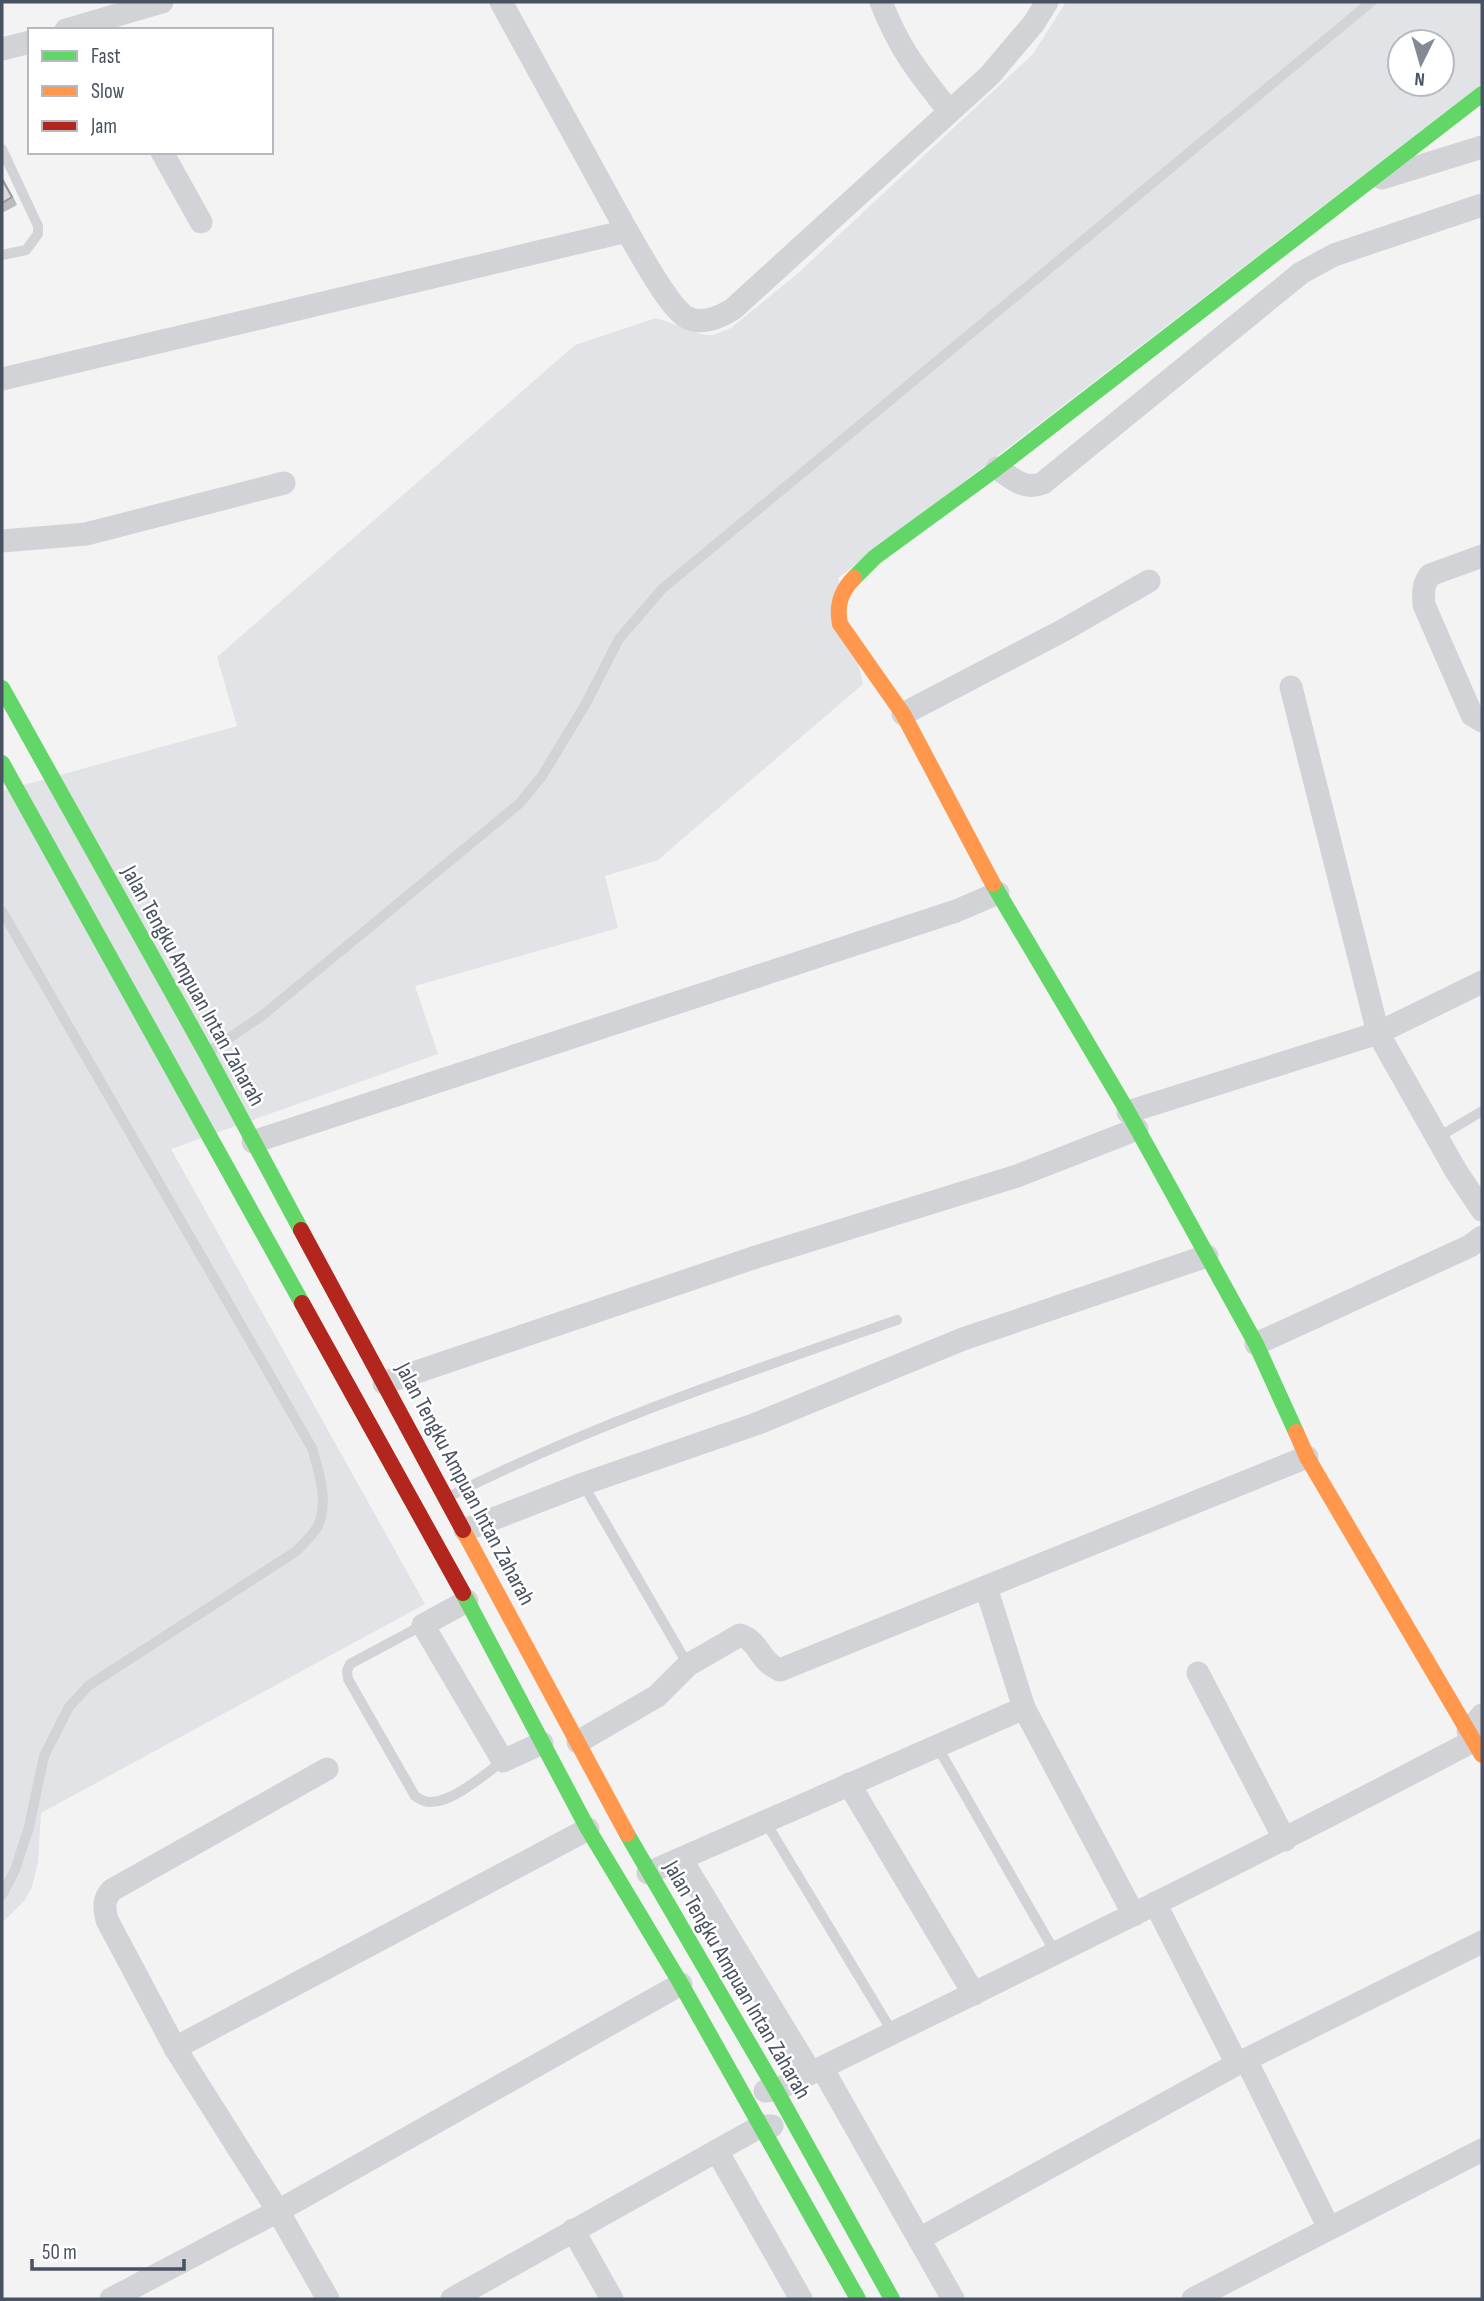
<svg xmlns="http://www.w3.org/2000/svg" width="1484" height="2301" viewBox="0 0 1484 2301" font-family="'Sofia Sans Condensed',sans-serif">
	<rect width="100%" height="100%" fill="#f3f3f3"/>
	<path fill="#e1e3e6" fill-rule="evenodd" d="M1066,2H1482V84L838,578L863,684L658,860L605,876L618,928L415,986L438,1054L171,1149L425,1604L41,1813L38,1862L32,1887L25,1900L2,1923V791L237,726L217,657L575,345L656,318L704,335H713L731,328L797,274L1033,54ZM1400,42H1442V84H1400Z"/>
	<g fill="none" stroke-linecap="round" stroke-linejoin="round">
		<g stroke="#d1d3d6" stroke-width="10">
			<path d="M2,149L38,226V234L26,250L2,255"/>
			<path d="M2,911L312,1448C319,1472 329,1502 318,1526C313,1535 302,1545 295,1552L88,1686L69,1707L44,1756L29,1827L15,1870L2,1895"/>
			<path d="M210,1051L263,1015L520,803L542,776L585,705L619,639L662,589L1371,2"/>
			<path d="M1437,1138L1482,1111"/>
			<path d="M583,1484L688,1665"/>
			<path d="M450,1496C593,1424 745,1373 897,1320"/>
			<path d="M423,1625L350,1664L347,1671L348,1679L415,1796C420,1799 424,1802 430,1802C452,1803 485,1774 503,1761"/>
			<path d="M937,1746L1056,1954"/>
			<path d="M765,1821L893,2033"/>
		</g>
		<g stroke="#d1d3d6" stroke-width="23">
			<path d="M501,2L627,231"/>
			<path d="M881,2C899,49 918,72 949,111"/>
			<path d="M66,30L162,2"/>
			<path d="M2,49L30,42"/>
			<path d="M162,152L201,222"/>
			<path d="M1382,178L1482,147"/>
			<path d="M2,379L627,231C639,251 668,306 686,317C702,326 720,317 733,309L990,75L1034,23L1047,2"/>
			<path d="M997,468C1012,478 1024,491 1043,483L1301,273L1334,255L1482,205"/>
			<path d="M2,541L86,534L284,483"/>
			<path d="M1482,556L1430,575C1423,584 1423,593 1424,605L1472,715L1482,721"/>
			<path d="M1291,687L1378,1033L1456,1171L1482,1210"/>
			<path d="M903,714L1062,631L1149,581"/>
			<path d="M1128,1112L1378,1033L1482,982"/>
			<path d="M253,1142L956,911L998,893"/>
			<path d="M1256,1344L1470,1246L1482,1237"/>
			<path d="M384,1383L756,1257L1017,1176L1137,1129"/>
			<path d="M465,1530L583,1484L756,1424L963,1339L1207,1256"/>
			<path d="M986,1587L1024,1708L1134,1915"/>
			<path d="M467,1601L423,1625L503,1761L542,1743"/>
			<path d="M1198,1673L1285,1840"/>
			<path d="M1468,1731L1482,1715"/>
			<path d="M578,1742L657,1696L688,1665L740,1635C760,1641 758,1661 780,1670L1307,1457"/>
			<path d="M327,1769L112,1890C103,1899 104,1908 107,1920L175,2048L278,2211L328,2299"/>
			<path d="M849,1784L974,1994"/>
			<path d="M681,1859L811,2073"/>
			<path d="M648,1873L1024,1708"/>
			<path d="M1155,1903L1237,2064"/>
			<path d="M175,2048L588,1829"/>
			<path d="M1246,2060L1329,2228"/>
			<path d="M822,2068L953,2299"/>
			<path d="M765,2091L776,2090C1010,1976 1243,1862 1473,1741"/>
			<path d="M717,2151L801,2299"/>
			<path d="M573,2230L612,2299"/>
			<path d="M919,2239L1237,2064L1482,1942"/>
			<path d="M111,2299L278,2211L681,1984"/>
			<path d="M452,2299L761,2126H772"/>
			<path d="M1193,2299L1482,2150"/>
		</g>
		<g stroke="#63d668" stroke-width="16">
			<path d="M854,578L875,557L997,468L1482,94"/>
			<path d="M2,688L206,1053L301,1230"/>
			<path d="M2,763L302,1303"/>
			<path d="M993,884L1128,1112L1256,1344L1296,1432"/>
			<path d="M463,1593L588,1829L681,1984L858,2299"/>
			<path d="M627,1834L776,2090L892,2299"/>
		</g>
		<g stroke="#ff974d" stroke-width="16">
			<path d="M854,578C841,591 836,605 840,624L903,714L993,884"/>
			<path d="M1296,1432L1307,1457L1482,1755"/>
			<path d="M463,1530L627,1834"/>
		</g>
		<g stroke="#b3261e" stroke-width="16">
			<path d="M301,1230L463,1530"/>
			<path d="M302,1303L463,1593"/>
		</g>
	</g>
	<path fill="#bbbcbe" d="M2,177L17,205L2,213Z"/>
	<path fill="#99999b" d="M2,177L17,205L12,197L2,179Z"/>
	<path fill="#dadbdd" stroke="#99999b" stroke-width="2" d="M2,179L12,197L2,203Z"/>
	<g text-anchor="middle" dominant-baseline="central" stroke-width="5" stroke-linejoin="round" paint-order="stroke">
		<g font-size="23" fill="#485262" stroke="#fff">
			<text transform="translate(193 986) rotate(61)">Jalan Tengku Ampuan Intan Zaharah</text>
			<text transform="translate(465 1484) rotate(62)">Jalan Tengku Ampuan Intan Zaharah</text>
			<text transform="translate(737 1980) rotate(60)">Jalan Tengku Ampuan Intan Zaharah</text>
		</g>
	</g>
	<rect width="1484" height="2301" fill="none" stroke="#485262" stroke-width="7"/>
	<rect x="28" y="28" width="245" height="126" fill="#ffffff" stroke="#b6bac0" stroke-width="2"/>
	<rect x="42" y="51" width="35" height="10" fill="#63d668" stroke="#b6bac0" stroke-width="2"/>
	<text x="91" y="63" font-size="21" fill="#485262">Fast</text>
	<rect x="42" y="86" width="35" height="10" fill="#ff974d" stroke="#b6bac0" stroke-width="2"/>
	<text x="91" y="98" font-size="21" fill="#485262">Slow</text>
	<rect x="42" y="121" width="35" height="10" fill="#b3261e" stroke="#b6bac0" stroke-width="2"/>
	<text x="91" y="133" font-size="21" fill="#485262">Jam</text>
	<g transform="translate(1421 63) rotate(185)"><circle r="33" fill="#ffffff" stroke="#b6bac0" stroke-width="2"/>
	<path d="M0-5L12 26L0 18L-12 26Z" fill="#848a95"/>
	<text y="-10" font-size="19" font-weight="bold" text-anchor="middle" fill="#485262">N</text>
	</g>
	<path d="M32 2259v10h152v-10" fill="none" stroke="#485262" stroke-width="3.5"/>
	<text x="42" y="2259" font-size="21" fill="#485262" stroke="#ffffff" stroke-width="5" paint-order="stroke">50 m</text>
</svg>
